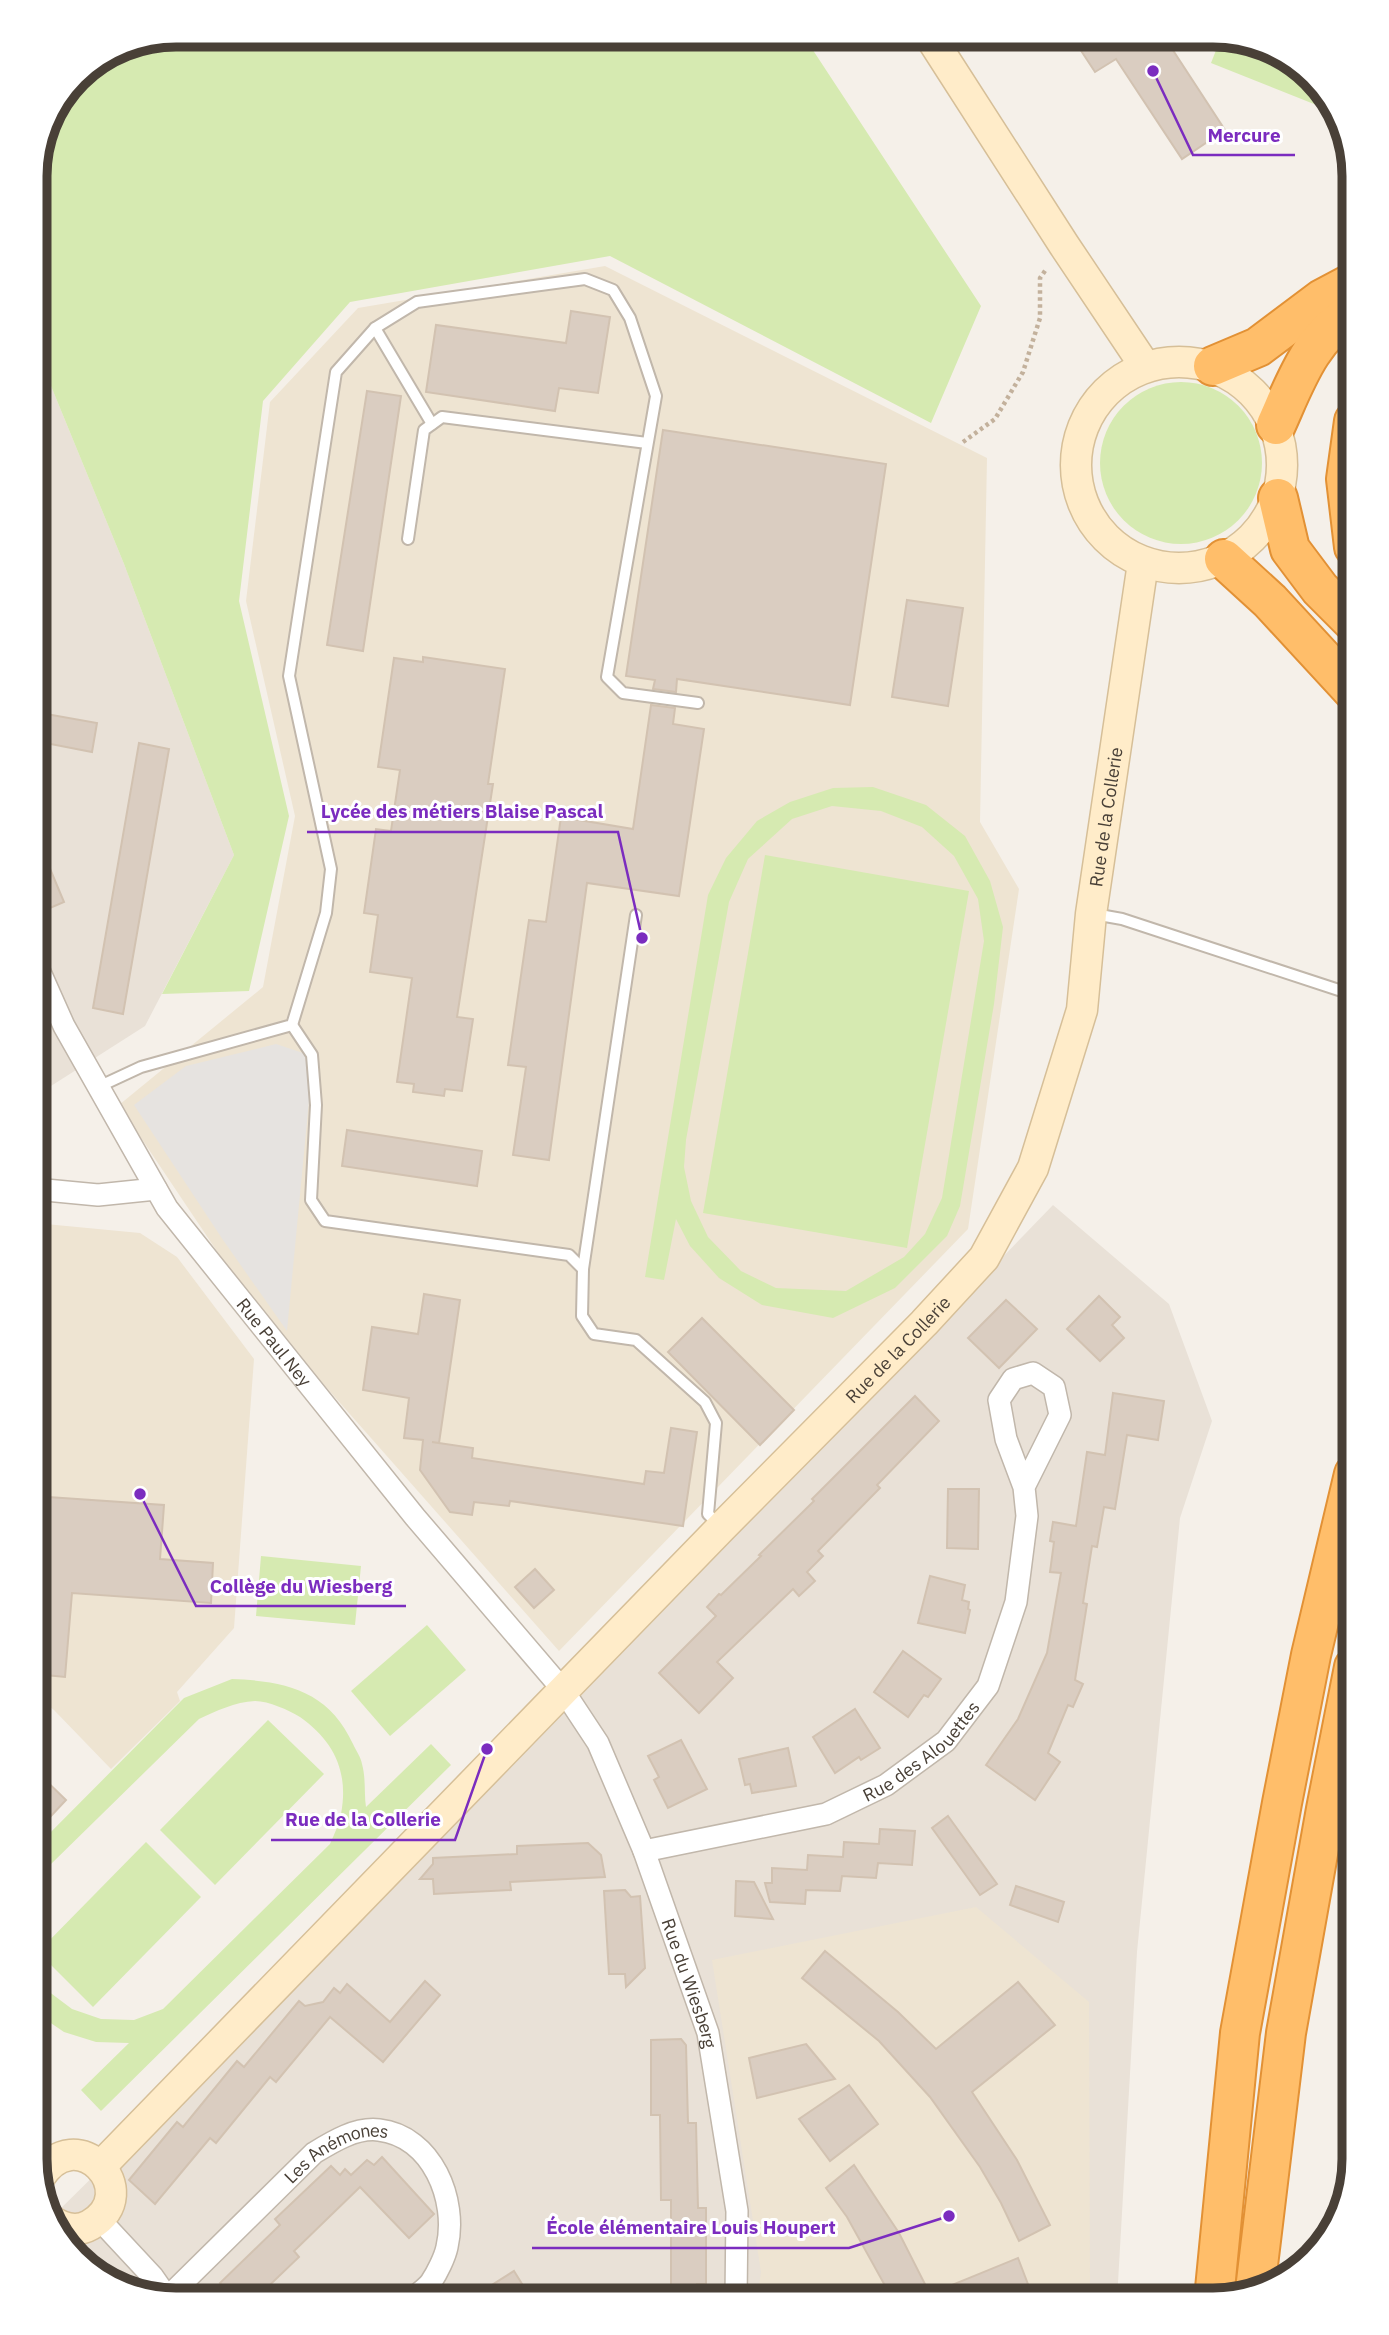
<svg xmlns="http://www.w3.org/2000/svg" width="1389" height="2335" viewBox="0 0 1389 2335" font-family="'IBM Plex Sans',sans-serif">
	<rect width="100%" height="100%" fill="#f5f0e9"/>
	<g fill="#e9e1d7">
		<path d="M35,347L124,564L234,855L145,1026L40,1093L35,1114Z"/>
		<path d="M1053,1205L1169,1304L1212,1421L1180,1518L1137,1952L1117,2300H168L98,2276L49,2220L552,1724Z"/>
	</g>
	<g fill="#eee4d2">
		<path d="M605,266L987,458L980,822L1019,889L968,1229L559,1651L251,1302L119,1105L263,987L295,816L246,601L270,402L358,308Z"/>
		<path d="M35,1223L140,1233L177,1257L254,1359L234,1628L177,1692L180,1701L111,1769L54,1710L35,1695Z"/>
		<path d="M976,1907L1089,2002L1090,2300H757L761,2272L712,1960Z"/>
	</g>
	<g fill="#d6eab1" fill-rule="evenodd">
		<path d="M177,35H803L981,306L931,423L610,256L350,302L263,401L239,601L289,816L249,991L162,994L234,855L124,564L35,347V168L46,122L77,76L123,46Z"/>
		<path d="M1222,35L1291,59L1339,114L1211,63Z"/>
		<circle cx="1181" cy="463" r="81"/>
		<path d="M873,787L926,805L965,836L990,881L1003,927L994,1004L960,1206L947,1236L895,1288L833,1318L762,1305L719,1278L690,1246L676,1219L664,1280L645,1277L708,895L726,858L757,821L790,802L833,788ZM832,806L881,811L922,827L954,856L978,899L984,941L942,1198L925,1234L904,1257L846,1291L776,1288L741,1271L708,1237L691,1201L684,1167L686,1140L729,902L748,859L792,819Z"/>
		<path d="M765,855L969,891L907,1248L703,1213Z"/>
		<path d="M261,1556L361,1566L355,1625L256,1616Z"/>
		<path d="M427,1625L466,1670L390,1736L351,1691Z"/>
		<path d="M232,1679C286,1681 329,1691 353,1744C356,1751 361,1757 362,1764C366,1778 364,1794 366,1807L431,1744L451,1765L101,2111L81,2090L129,2043L96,2042L64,2032L36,2013L35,1971L48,1991L72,2009L101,2019L134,2020L163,2009L330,1844C334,1835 339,1824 341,1814C349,1772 334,1741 300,1717C288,1710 269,1701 255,1701C235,1702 216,1711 199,1719L49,1866L35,1884V1848L184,1698Z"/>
		<path d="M268,1720L324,1774L215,1885L160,1830Z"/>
		<path d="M146,1842L201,1897L93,2007L38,1952Z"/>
		<path d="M1354,2077V2159L1330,2237L1326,2240Z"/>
	</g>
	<path fill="#e6e3e0" d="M276,1044L306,1054L310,1090L287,1331L223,1240L134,1105L186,1066Z"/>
	<g fill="#dacdc1" stroke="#d2c2b1" stroke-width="2">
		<path d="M1094,35H1163L1225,130L1182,159L1116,59L1095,72L1078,46Z"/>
		<path d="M571,311L610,317L598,393L559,388L555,411L426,392L436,325L566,343Z"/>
		<path d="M367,391L401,396L363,651L327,645Z"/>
		<path d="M663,430L886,464L850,705L677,679L676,692L653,689L655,680L626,676Z"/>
		<path d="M907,600L963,608L948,706L892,697Z"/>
		<path d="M423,657L505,669L488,784H493L457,1017L473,1019L462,1091L445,1089L444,1096L413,1092L414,1084L397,1082L412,978L370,972L378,915L364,913L376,829L391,831L400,770L378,767L394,658L423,662Z"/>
		<path d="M651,705L675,708L673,724L704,729L679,896L587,883L549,1160L513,1155L526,1067L508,1065L529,920L546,922L561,817L633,829Z"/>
		<path d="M35,712L97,723L92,752L35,741Z"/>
		<path d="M139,743L169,749L123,1014L93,1008Z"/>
		<path d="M35,833L64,902L43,911L35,892Z"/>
		<path d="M347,1130L482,1151L477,1186L342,1166Z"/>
		<path d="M424,1294L460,1300L439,1443L432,1442L473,1448L472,1458L644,1484L646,1471L664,1473L671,1428L697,1432L683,1526L510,1501L509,1506L474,1502L472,1515L450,1512L420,1470L423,1440L404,1438L409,1398L363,1390L372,1327L418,1334Z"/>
		<path d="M1099,1296L1120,1317L1112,1325L1124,1338L1100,1361L1067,1329Z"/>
		<path d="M1006,1300L1037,1329L999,1368L968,1338Z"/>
		<path d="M702,1318L794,1410L760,1445L668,1352Z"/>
		<path d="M1113,1393L1164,1401L1158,1440L1127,1435L1115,1509L1104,1507L1097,1547L1092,1546L1083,1603L1087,1604L1075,1680L1083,1684L1073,1707L1068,1705L1048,1753L1060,1762L1035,1800L986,1765L1018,1719L1047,1653L1061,1573L1050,1572L1054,1542L1050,1541L1053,1522L1076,1526L1087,1452L1105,1455Z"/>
		<path d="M915,1396L939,1421L877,1485L880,1488L818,1551L823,1556L807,1572L815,1581L799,1596L793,1589L717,1662L733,1678L699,1713L659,1673L716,1616L707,1607L719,1594L721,1595L761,1556L759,1555L814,1501L812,1499Z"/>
		<path d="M948,1489H979L978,1549L947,1548Z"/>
		<path d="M48,1497L164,1505L160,1559L213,1563L211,1603L72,1593L65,1677L35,1674V1523L46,1524Z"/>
		<path d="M535,1569L554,1590L534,1608L515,1587Z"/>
		<path d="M930,1576L965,1585L962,1600L969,1602L968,1609L970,1610L965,1633L918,1623Z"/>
		<path d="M903,1651L941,1679L928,1697L924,1695L908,1717L874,1692Z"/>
		<path d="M855,1709L880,1748L861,1760L859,1757L835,1773L813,1737Z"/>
		<path d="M681,1740L707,1789L668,1808L654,1780L659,1777L648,1756Z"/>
		<path d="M788,1748L796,1786L752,1793L750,1784L745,1785L739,1759Z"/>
		<path d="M35,1770L66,1800L35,1833Z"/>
		<path d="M948,1816L997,1884L980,1895L932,1828Z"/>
		<path d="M880,1829L915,1831L912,1865L878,1863L876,1878L842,1876L840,1891L806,1890L805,1904L770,1902L765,1883H772V1868L807,1870L808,1855L843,1857L844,1842L879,1844Z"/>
		<path d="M588,1843L601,1855L605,1877L510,1882L511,1890L434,1894L433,1879H420L433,1864V1858L517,1854V1846Z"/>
		<path d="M736,1881L754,1882L773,1919L735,1916Z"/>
		<path d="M1016,1886L1064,1902L1058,1922L1010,1905Z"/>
		<path d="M625,1890L631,1897L640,1896L645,1968L626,1987L625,1974H609L604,1891Z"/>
		<path d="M825,1951L898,2012L936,2049L1018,1982L1055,2025L972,2092L1017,2160L1050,2225L1019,2241L1001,2203L980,2167L930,2097L879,2041L802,1978Z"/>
		<path d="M425,1981L440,1995L383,2062L330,2017L276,2082L270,2077L216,2143L210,2138L155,2204L129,2180L177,2122L183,2127L237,2061L244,2067L299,2001L305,2006L323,2002L334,1988L340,1993L347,1984L390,2022Z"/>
		<path d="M681,2039L686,2045L688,2123H696L698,2208H706V2284H697L698,2300H671V2200H661L660,2115H651V2040Z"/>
		<path d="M806,2044L835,2079L757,2098L749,2058Z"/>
		<path d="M849,2085L878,2124L830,2161L799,2119Z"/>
		<path d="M382,2157L434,2214L409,2238L360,2187L294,2251L299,2257L254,2300H235L220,2283L280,2225L275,2219L331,2166L340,2175L345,2169L351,2175L367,2160L374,2165Z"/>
		<path d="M854,2165L899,2233L930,2294L1018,2258L1034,2300H893L847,2217L826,2188Z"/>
		<path d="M514,2271L532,2300H468Z"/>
	</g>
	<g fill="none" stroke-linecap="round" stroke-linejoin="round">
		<g stroke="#c1b7ab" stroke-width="14">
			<g id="lane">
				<path d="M375,328L432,424"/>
				<path d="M408,539L424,430L442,417L647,443"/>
				<path d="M1094,914L1122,919L1354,995"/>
				<path d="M292,1025L312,1055L316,1105L311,1200L325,1221L569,1255L583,1269L582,1316L594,1334L636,1340L705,1402L716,1423L708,1514L719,1525"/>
				<path d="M98,1087L141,1067L292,1025L326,913L331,869L289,676L336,372L375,328L417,302L585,279L613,290L630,318L656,396L607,677L623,693L698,703"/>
				<path d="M583,1269L636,915"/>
			</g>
		</g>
		<g stroke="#c1b7ab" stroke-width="24">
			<g id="street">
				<path id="s1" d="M35,961L64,1026L167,1208L415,1517L563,1690L598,1743L644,1851L708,2033L737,2211L736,2300"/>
				<path d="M35,1189L98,1195L156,1189"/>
				<path id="s2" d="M644,1851L826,1814L886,1785L946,1741L988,1686L1016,1602L1027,1516L1024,1487L1006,1439L999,1400L1013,1379L1033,1373L1054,1387L1060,1415L1024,1487"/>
				<path d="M99,2219L153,2277L169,2300"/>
				<path id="s3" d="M168,2297L314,2153C332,2142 356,2127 379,2130C432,2136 458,2200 447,2247C445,2257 437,2273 431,2282C426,2289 417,2294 411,2300"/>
			</g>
		</g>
		<g stroke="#d6bf98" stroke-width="33">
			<g id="secondary">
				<path d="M929,35L1064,245L1145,366"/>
				<circle cx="1179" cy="465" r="103"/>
				<path id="s4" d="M101,2166L721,1528L924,1323L984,1258L1033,1168L1082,1010L1091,914L1143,563"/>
				<path d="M39,2178C76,2117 146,2192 90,2225C76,2233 61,2228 49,2219"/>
			</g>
		</g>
		<g stroke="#e29135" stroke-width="42">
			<g id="highway">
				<path d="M1213,366L1258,347L1322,299L1354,282"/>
				<path d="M1276,425C1295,383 1311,335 1354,312"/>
				<path d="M1278,498L1290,549L1320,589L1354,623"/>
				<path d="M1354,547L1346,479L1354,421"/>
				<path d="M1224,559L1270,601L1354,692"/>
				<path d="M1255,2290L1286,2033L1326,1809L1354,1667"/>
				<path d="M1214,2299L1240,2033L1282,1803L1311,1655L1354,1474"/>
			</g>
		</g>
		<path stroke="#c3b19c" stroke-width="4.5" stroke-dasharray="3.5 3.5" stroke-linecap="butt" d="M963,442L995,419L1023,372L1040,318V278L1047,268"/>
		<use href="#lane" stroke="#fff" stroke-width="10"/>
		<use href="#street" stroke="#fff" stroke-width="21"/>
		<use href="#secondary" stroke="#ffecc9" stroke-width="30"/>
		<use href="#highway" stroke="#ffbe6a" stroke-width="38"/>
	</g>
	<g text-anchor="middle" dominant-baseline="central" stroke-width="6" stroke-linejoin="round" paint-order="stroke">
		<g font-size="18" fill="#494037" stroke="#fff">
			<text stroke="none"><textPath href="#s4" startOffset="1729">Rue de la Collerie</textPath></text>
			<text stroke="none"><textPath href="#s1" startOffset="452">Rue Paul Ney</textPath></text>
			<text stroke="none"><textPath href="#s4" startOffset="1141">Rue de la Collerie</textPath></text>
			<text stroke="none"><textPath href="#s2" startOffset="301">Rue des Alouettes</textPath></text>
			<text stroke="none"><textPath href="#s1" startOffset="1225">Rue du Wiesberg</textPath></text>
			<text stroke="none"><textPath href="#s3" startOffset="226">Les Anémones</textPath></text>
		</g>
	</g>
	<path d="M0 0H1389V2335H0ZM176 47H1213A129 129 0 0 1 1342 176V2159A129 129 0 0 1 1213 2288H176A129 129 0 0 1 47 2159V176A129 129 0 0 1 176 47Z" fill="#fff" fill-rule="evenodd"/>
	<path fill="none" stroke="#494037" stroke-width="9" d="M176 47H1213A129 129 0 0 1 1342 176V2159A129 129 0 0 1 1213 2288H176A129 129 0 0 1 47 2159V176A129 129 0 0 1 176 47Z"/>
	<path fill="none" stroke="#7b2cbf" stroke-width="2.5" d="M1153 71L1193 155H1295M642 938L618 832H307M140 1494L196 1606H406M487 1749L455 1840H271M949 2216L849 2248H532"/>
	<g fill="#7b2cbf" stroke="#fff" stroke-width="2.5">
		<circle cx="1153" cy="71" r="7"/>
		<circle cx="642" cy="938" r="7"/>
		<circle cx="140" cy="1494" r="7"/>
		<circle cx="487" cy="1749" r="7"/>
		<circle cx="949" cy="2216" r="7"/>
	</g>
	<g font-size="19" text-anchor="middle" font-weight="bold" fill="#7b2cbf" stroke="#fff" stroke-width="6" stroke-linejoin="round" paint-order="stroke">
		<text x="1244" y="142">Mercure</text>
		<text x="462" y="818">Lycée des métiers Blaise Pascal</text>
		<text x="301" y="1593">Collège du Wiesberg</text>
		<text x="363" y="1826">Rue de la Collerie</text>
		<text x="691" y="2234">École élémentaire Louis Houpert</text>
	</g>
</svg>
